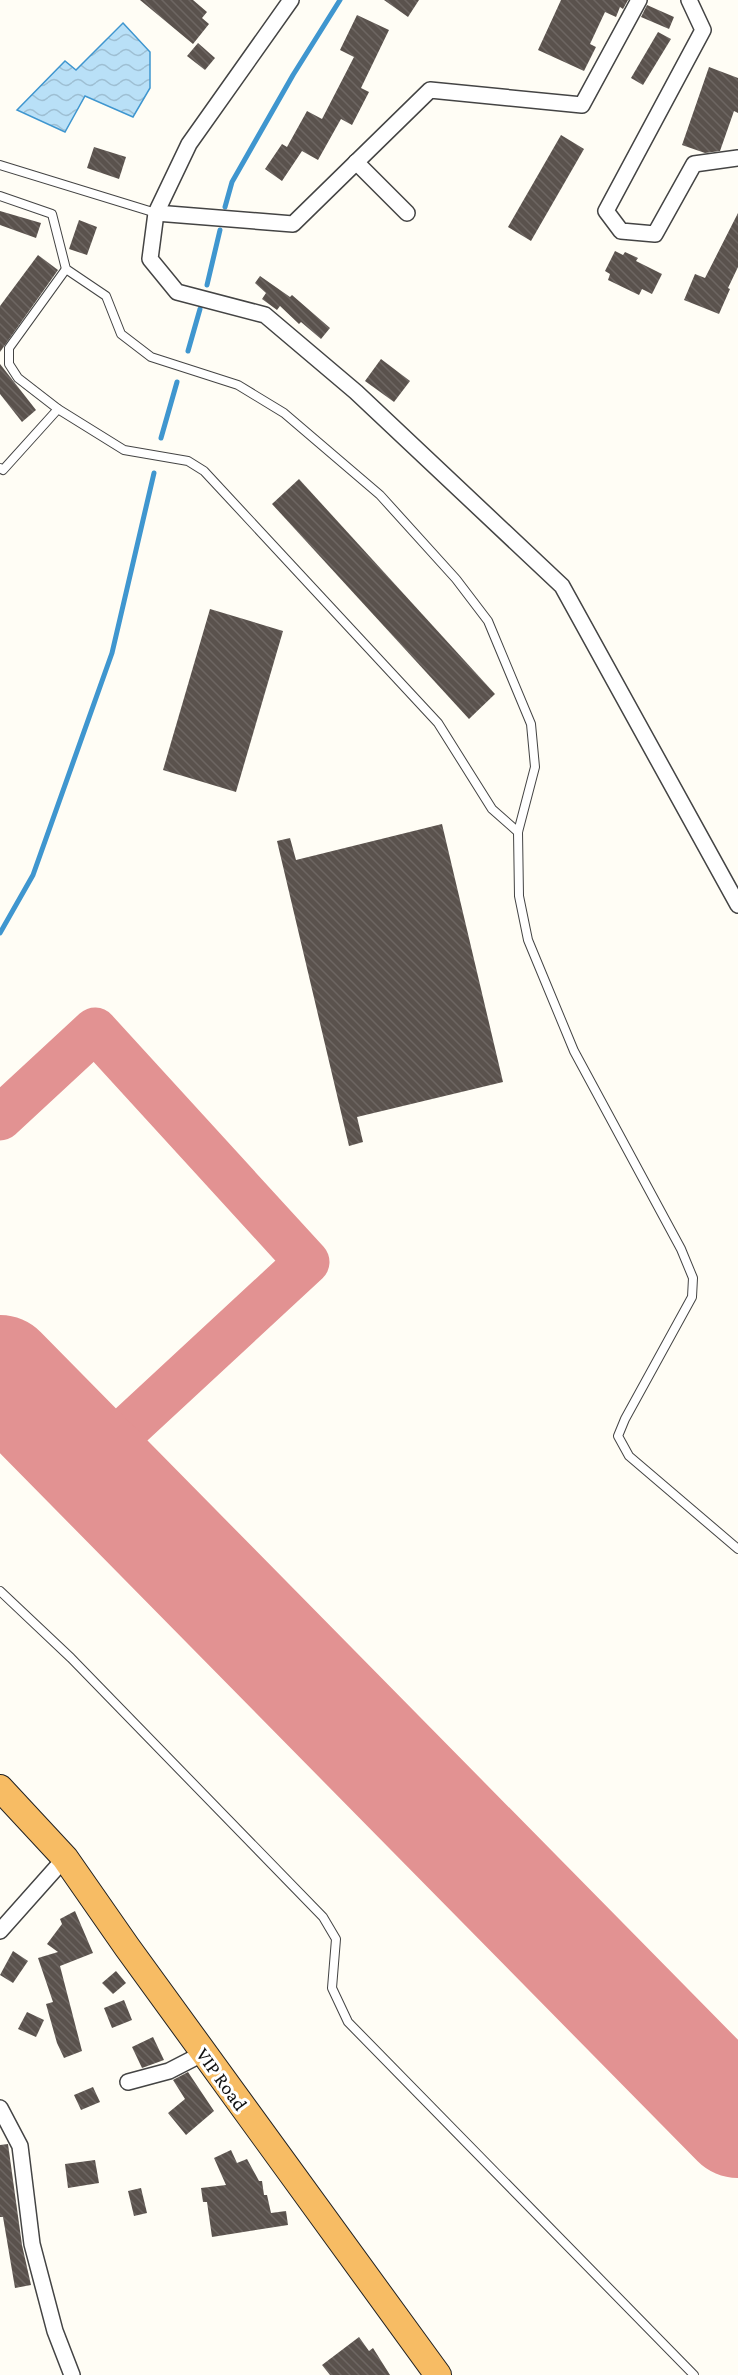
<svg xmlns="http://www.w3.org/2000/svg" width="738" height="2375" viewBox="0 0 738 2375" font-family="'Crimson Pro',serif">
	<defs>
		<pattern id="water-waves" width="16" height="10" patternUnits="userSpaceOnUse" patternTransform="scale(1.5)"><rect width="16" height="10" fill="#b9e0f7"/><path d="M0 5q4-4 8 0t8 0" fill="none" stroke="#9ebfd3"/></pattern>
		<pattern id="building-back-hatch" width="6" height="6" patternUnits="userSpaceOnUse" patternTransform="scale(1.5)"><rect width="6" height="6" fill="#5a524d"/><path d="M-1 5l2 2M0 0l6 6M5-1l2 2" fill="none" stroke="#6d6662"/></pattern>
	</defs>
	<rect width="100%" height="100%" fill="#fffdf5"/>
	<path fill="url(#water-waves)" stroke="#3f96cf" stroke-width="1.5" d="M123,23L150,52V88L133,117L85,96L65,132L17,110L65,61L76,70Z"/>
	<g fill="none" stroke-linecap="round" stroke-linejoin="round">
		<g stroke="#3f96cf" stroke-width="5">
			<path d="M225,207L232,182L293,75L340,0"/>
			<path d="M207,285L220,230"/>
			<path d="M188,351L200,309"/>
			<path d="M161,438L177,382"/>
			<path d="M0,933L33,875L112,653L154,473"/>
		</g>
		<path stroke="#e29292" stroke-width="45" d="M0,1118L95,1030L307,1262L90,1463"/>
		<path stroke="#e29292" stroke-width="114" d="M0,1372L738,2121"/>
	</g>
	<g fill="url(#building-back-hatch)">
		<path d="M140,0H193L207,12L202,18L209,24L193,44Z"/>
		<path d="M384,0H419L408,17Z"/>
		<path d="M561,0H628L623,9L620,7L616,17L605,12L590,44L596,47L584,71L538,50Z"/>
		<path d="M647,5L674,17L669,29L641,17Z"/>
		<path d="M357,15L389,30L361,88L369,92L352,125L341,119L318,160L302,151L282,181L265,169L282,144L287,147L307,111L322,119L354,57L340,50Z"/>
		<path d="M658,32L671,39L643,85L631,78Z"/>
		<path d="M198,43L215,58L205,70L187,56Z"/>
		<path d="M709,67L738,78V113L734,111L720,151L705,153L682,145Z"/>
		<path d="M561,135L584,149L531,241L508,227Z"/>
		<path d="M94,147L126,157L119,179L87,168Z"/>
		<path d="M0,211L41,223L36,238L0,225Z"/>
		<path d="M738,213V267L728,288L730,289L719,314L684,300L695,274L705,278Z"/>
		<path d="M79,220L97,227L87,255L69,249Z"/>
		<path d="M615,251L623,255L625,252L638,258L636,261L662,274L652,294L642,289L639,295L608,280L610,274L605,271Z"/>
		<path d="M38,255L58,270L0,352V306Z"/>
		<path d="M260,276L290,297L292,295L330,328L321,339L301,322L299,324L280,306L277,310L262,299L266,293L255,283Z"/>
		<path d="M381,359L410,381L394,402L365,381Z"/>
		<path d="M0,364L36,410L22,422L0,394Z"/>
		<path d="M299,479L495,694L469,719L272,504Z"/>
		<path d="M210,609L283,631L236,792L163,770Z"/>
		<path d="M442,824L503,1082L357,1117L363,1142L349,1146L277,841L290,838L296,860Z"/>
		<path d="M75,1911L93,1953L60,1966L82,2051L64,2058L57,2043L46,2004L53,2002L38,1958L58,1952L47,1944L62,1924L60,1919Z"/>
		<path d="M13,1951L28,1961L13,1983L0,1975Z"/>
		<path d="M116,1971L126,1983L113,1994L102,1983Z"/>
		<path d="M124,2000L132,2020L112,2028L104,2008Z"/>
		<path d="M27,2012L44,2020L36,2037L18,2029Z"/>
		<path d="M153,2037L164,2060L142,2068L132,2047Z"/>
		<path d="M188,2072L214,2111L186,2135L168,2113L185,2099L173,2080Z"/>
		<path d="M93,2087L100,2102L81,2110L74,2095Z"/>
		<path d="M8,2144L22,2245L31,2285L15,2288L3,2217H0V2145Z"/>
		<path d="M231,2150L237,2163L247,2159L259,2181H262L264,2195H267L271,2213L286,2211L288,2225L212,2237L207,2202H203L201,2188L226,2185L214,2158Z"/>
		<path d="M95,2160L99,2183L68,2188L65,2164Z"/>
		<path d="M141,2188L147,2213L134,2216L128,2191Z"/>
		<path d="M359,2337L369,2351L373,2348L390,2375H330L322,2365Z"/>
	</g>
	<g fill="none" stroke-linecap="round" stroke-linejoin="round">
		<g stroke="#444" stroke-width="10">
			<g id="service">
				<path d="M0,165L156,213"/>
				<path d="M0,196L52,214L66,269L106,296L121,334L151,357L238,385L284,413L380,495L456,579L488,621L531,724L535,767L518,832L519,896L528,940L574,1051L681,1249L693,1278L692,1297L625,1419L618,1436L629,1456L738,1549"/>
				<path d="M66,269L9,348V364L18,378L58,409L124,450L188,461L204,471L438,723L492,809L518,832"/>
				<path d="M0,468L3,470L58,409"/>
				<path d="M0,1591L71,1658L323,1917L336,1939L332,1988L348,2022L694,2375"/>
			</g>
		</g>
		<g stroke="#444" stroke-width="18">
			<g id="minor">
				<path d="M291,0L189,144L156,213L150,259L177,292L265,315L356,392L562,586L738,905"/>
				<path d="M689,0L703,30L606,211L621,231L655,234L694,164L738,158"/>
				<path d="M356,162L407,213"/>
				<path d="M156,213L293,224L430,90L582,105L639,0"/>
				<path d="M0,1931L65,1858"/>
				<path d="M128,2082L169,2071L204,2053"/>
				<path d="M0,2108L20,2146L32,2244L55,2331L72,2375"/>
			</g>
		</g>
		<g stroke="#222" stroke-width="28">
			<path id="trunk" d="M0,1788L65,1858L127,1947L438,2375"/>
		</g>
		<use href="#service" stroke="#fff" stroke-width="8"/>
		<use href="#minor" stroke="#fff" stroke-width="15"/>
		<use href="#trunk" stroke="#f7bc64" stroke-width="26"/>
	</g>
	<g text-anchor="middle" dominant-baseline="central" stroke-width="6" stroke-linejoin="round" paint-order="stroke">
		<g font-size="20" fill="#111" stroke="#fff">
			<text transform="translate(222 2079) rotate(54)">VIP Road</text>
		</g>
	</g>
</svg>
